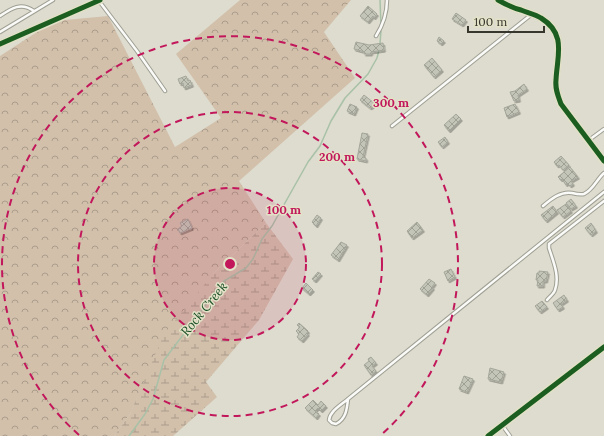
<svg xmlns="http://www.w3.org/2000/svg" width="604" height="436" viewBox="0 0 604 436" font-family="Lora,serif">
	<defs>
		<pattern id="forest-crowns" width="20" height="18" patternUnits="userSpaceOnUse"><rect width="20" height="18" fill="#d2c0ab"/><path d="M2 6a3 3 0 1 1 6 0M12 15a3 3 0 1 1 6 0" fill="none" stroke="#ab9d8c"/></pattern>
		<pattern id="wetland-marsh" width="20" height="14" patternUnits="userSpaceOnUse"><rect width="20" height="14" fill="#d2c0ab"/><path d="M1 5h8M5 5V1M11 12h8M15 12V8" fill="none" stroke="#ab9d8c"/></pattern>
		<pattern id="building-cross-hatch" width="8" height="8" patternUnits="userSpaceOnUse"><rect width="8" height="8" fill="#c2c5b7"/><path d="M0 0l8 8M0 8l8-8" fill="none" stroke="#9fa195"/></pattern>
		<filter id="shadow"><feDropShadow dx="1.5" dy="2" stdDeviation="0" flood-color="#0004"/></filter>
	</defs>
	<rect width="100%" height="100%" fill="#dddcce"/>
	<path fill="url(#forest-crowns)" d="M240,0H351L324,32L355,78L239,181L266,223L214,273L146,378L130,414L114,436H0V56L54,21L108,16L175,147L221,118L176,54Z"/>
	<path fill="url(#wetland-marsh)" d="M266,223L293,259L259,320L206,382L217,397L173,436H114L130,414L164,334L214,273Z"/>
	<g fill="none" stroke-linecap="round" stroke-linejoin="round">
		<g stroke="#a8c1a7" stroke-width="1.5">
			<path d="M380,0L381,26"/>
			<path d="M380,44L381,30"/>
			<path d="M129,436L145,414L153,399L164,360L224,281L246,268L253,259L262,239L272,226L308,162L320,146L331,121L345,98L368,74L377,58L379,50"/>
		</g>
	</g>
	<g fill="url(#building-cross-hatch)" stroke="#a5a69b" filter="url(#shadow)">
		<path d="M368,6L377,14L374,18L373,16L368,22L360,16Z"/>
		<path d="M456,13L466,20L462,25L452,19Z"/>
		<path d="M439,37L444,41L441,44L437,41Z"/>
		<path d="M356,42L369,45L383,43L384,50L371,52V54H364L365,52L354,49Z"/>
		<path d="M432,58L442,70L434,77L424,65Z"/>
		<path d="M186,76L188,81L190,80L192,85L184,88L183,83L180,84L178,79Z"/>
		<path d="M524,84L527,89L518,95L519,100L514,101L510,92L515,91Z"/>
		<path d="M364,95L374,103L373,106L370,108L360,100Z"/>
		<path d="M350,104L357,107L354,114L347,111Z"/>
		<path d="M515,104L519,112L507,117L504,108Z"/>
		<path d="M456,114L461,119L449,131L444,125Z"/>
		<path d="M362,133L368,134L363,157L366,158V161L357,159Z"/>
		<path d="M445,137L448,142L442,147L438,142Z"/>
		<path d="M561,156L569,165L563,170L559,165L557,166L554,162Z"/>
		<path d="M570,167L578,177L571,181L573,184L570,186L567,183L566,185L562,179L561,180L558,177Z"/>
		<path d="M571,199L576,206L571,209L566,203Z"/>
		<path d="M566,204L571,211L563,217L557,210Z"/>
		<path d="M553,206L557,212L546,221L541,215Z"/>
		<path d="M317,215L321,218L316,226L312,222Z"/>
		<path d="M188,219L192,228L180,233L178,229L182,226L180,223Z"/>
		<path d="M417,222L423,230L412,238L407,231Z"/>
		<path d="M591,223L596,231L591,235L585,228Z"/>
		<path d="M341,242L347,245L338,260L331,255Z"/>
		<path d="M451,269L455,277L448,281L444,272Z"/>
		<path d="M539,271L548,272L546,281H543V286H537L538,280H536L537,273H539Z"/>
		<path d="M318,272L321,274L315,281L312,279Z"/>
		<path d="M429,279L435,283L432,287L433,288L427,295L420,289Z"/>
		<path d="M306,283L313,290L309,294L302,288Z"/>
		<path d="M564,295L567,300L561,304L563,307L558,310L553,303Z"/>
		<path d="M542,301L547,307L540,312L535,306Z"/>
		<path d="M299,323L308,331L307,333L308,334L302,341L297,337L299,334L296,331L300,327L297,325Z"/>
		<path d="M371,357L376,363L372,366L376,371L371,375L364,365L369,361L368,359Z"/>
		<path d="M490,368L504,372L501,382L488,379Z"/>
		<path d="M464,376L473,379L467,392L459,389Z"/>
		<path d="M313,400L318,405L321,401L326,406L321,411L318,408L315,411L319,414L316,418L305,408Z"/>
	</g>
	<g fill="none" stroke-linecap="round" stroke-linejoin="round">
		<g stroke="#9f9f94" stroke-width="4.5">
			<g id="service">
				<path d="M99,1L137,51L165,91"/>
				<path d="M0,16C12,8 21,2 34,11"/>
				<path d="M0,32L53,0"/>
				<path d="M376,36C383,25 387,13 387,0"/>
				<path d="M392,126L532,14"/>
				<path d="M589,140L604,129"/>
				<path d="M543,206C551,199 561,191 572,193C576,194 580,195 584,194C593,190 597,179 604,173"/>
				<path d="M547,300C549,297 554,294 555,290C560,276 553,261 549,248V244L604,201"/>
				<path d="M348,399C347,409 346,419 336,424L332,423L329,420C330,411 341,405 348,399L604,192"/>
				<path d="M502,425L510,436"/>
			</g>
		</g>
		<g stroke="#9f9f94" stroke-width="7">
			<g id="minor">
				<path d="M498,0C505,4 513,8 521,10C528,13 535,14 541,18C567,34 557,56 556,80C555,89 558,96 561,104L604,161"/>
				<path d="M0,44L100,0"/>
				<path d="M488,436L604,347"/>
			</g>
		</g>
		<use href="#service" stroke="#fafaf8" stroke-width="2.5"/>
		<use href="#minor" stroke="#fafaf8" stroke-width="5"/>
		<g stroke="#e3e2c8" stroke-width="8">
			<g id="cycleway">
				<path d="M498,0C505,4 513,8 521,10C528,13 535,14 541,18C567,34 557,56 556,80C555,89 558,96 561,104L604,161"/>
				<path d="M0,44L100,0"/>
				<path d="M488,436L604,347"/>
			</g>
		</g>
		<use href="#cycleway" stroke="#1b5e20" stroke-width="5"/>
	</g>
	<circle cx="230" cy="264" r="76" fill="#c2185b" fill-opacity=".12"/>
	<g fill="none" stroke="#c2185b" stroke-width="2" stroke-dasharray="7 5">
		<circle cx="230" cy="264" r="76"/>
		<circle cx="230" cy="264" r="152"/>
		<path d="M79 435A228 228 0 1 1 381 435"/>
	</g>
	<g text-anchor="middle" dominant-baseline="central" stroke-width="3" stroke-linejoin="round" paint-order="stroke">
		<g font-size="13" font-style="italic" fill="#1c5027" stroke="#e3e2c8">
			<text transform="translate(204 309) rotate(-51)">Rock Creek</text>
		</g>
	</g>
	<circle cx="230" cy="264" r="6" fill="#c2185b" stroke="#e3e2c8" stroke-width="2"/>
	<g font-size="12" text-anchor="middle" font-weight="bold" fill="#c2185b" stroke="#e3e2c8" stroke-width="3" stroke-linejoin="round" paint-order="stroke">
		<text x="391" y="107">300 m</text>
		<text x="337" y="161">200 m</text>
		<text x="284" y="214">100 m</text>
	</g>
	<path d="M468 26v6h76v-6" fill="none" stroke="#38372d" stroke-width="2"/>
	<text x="474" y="26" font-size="12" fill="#38372d" stroke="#e3e2c8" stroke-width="3" paint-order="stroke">100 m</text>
</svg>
